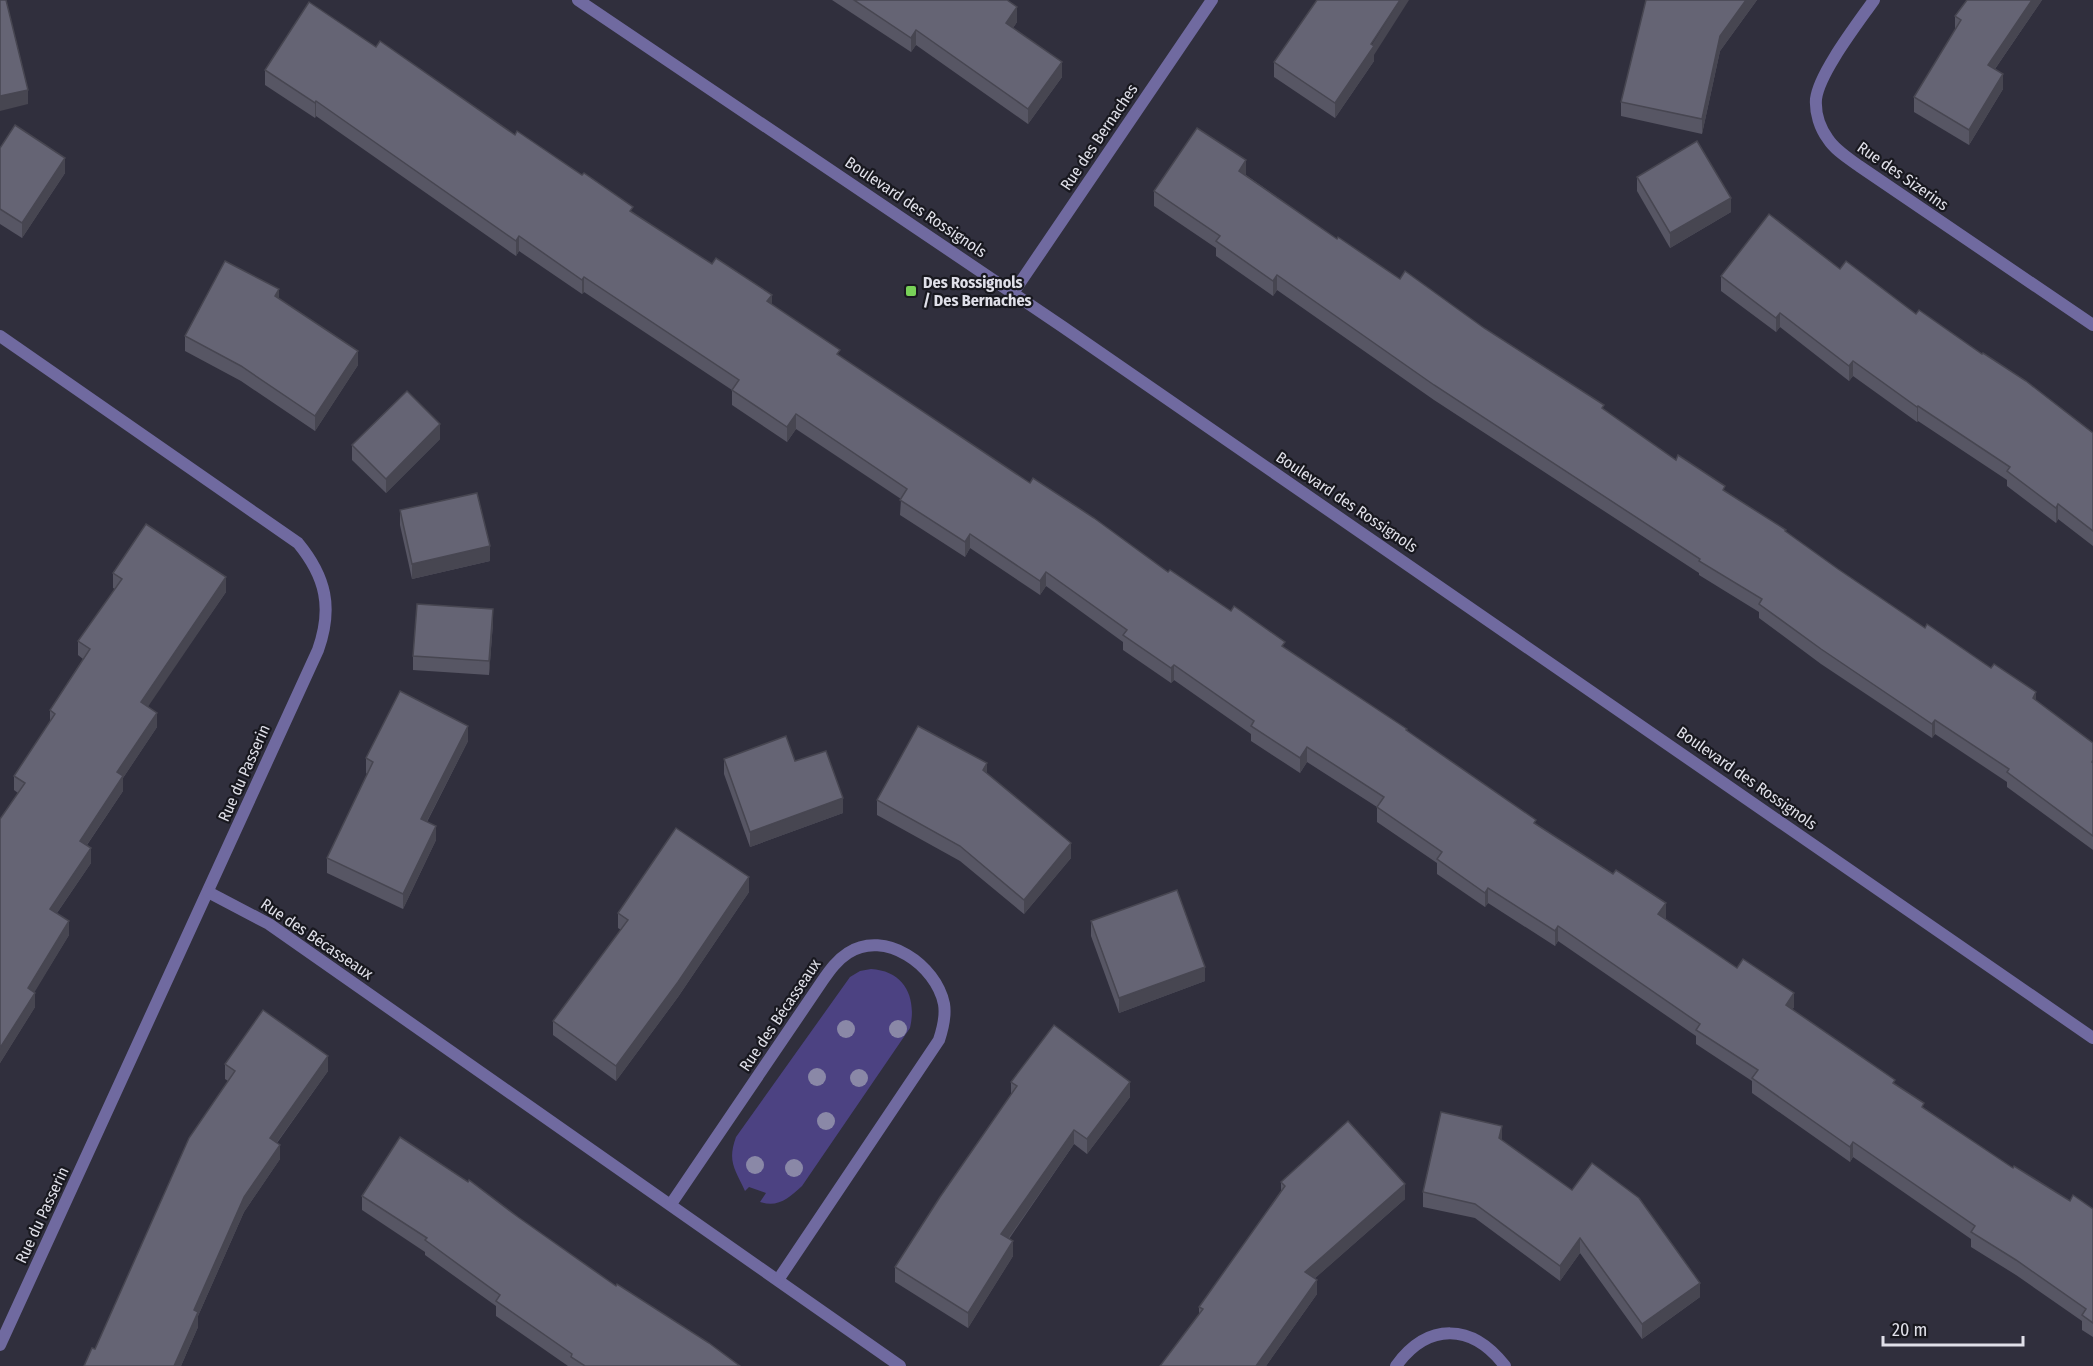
<svg xmlns="http://www.w3.org/2000/svg" width="2093" height="1366" viewBox="0 0 2093 1366" font-family="'Fira Sans Condensed',sans-serif">
	<rect width="100%" height="100%" fill="#302f3d"/>
	<path fill="#4c4282" d="M871,969C905,971 917,998 910,1028L802,1186C789,1198 778,1208 760,1202L766,1193L749,1187L745,1191C735,1169 727,1162 736,1137L850,977L860,971Z"/>
	<g fill="none" stroke-linecap="round" stroke-linejoin="round">
		<g stroke="#706aa0" stroke-width="12">
			<path d="M1874,0C1858,23 1819,73 1816,99C1815,113 1820,128 1828,139C1835,150 1848,158 1859,166L2093,325"/>
			<path d="M1013,293L1212,0"/>
			<path d="M0,336L298,543C326,577 333,608 318,650L0,1345"/>
			<path d="M208,892L269,924L900,1366"/>
			<path d="M671,1204L823,980C830,970 837,960 848,953C885,929 936,965 944,1004C946,1016 943,1028 939,1040L778,1280"/>
			<path d="M1396,1366C1428,1322 1472,1323 1505,1366"/>
		</g>
		<path stroke="#706aa0" stroke-width="12" d="M578,0L1063,327L2093,1038"/>
	</g>
	<g fill="#8a88a7">
		<circle cx="846" cy="1029" r="9"/>
		<circle cx="898" cy="1029" r="9"/>
		<circle cx="817" cy="1077" r="9"/>
		<circle cx="859" cy="1078" r="9"/>
		<circle cx="826" cy="1121" r="9"/>
		<circle cx="755" cy="1165" r="9"/>
		<circle cx="794" cy="1168" r="9"/>
	</g>
	<g fill="#575664">
		<path d="M832,0H1007L1017,22L1013,28L1062,77L1028,124L916,45L911,52Z"/>
		<path d="M1646,0H1757L1720,51L1702,134L1621,116V102Z"/>
		<path d="M2042,0L1995,69L2003,89L1969,145L1914,112V97L1955,30V16Z"/>
		<path d="M376,47L515,135L772,304L840,356L1030,483L1285,648L1407,731L1666,918L1665,919L1794,1007L1792,1010L1895,1084L1924,1108L2013,1168L2070,1201L2093,1209V1337L2082,1330V1321L2016,1275L1971,1247V1239L1853,1157L1850,1162L1752,1093V1081L1696,1044V1036L1558,941L1555,946L1488,903L1485,907L1437,874V863L1377,822V807L1307,762L1300,773L1251,741V734L1174,680L1171,683L1123,650V642L1046,586L1040,595L970,548L965,557L900,515L901,499L796,429L787,442L732,405V390L584,292L582,294L519,251L516,256L316,116L315,118L265,85V70Z"/>
		<path d="M1374,55V61L1335,118L1274,77V62Z"/>
		<path d="M0,148L65,173L22,238L0,224Z"/>
		<path d="M1246,175L1337,239L1400,279L1484,328L1676,460L1786,532L1838,569L1925,628L2036,701L2093,743V850L2007,787V782L1935,734L1932,738L1821,664L1759,618V612L1699,575V573L1434,400L1277,290L1273,296L1216,256V248L1154,206V191Z"/>
		<path d="M1637,177L1731,212L1670,248L1637,191Z"/>
		<path d="M1840,269L1916,314L2093,433V546L2058,519L2056,523L2007,486V480L1918,421L1917,422L1853,376L1849,381L1780,327L1776,332L1721,291V276Z"/>
		<path d="M279,298L358,365L315,431L241,381L185,351V336Z"/>
		<path d="M440,439L386,493L352,460V445Z"/>
		<path d="M400,510L490,561L412,579L400,525Z"/>
		<path d="M113,573L226,592L147,706L157,727L123,778V791L87,845L91,863L57,913L69,935L34,992L35,1007L0,1063V819L18,793L14,790V776L50,722V710L83,659L78,655V641L115,589L113,588Z"/>
		<path d="M493,623L489,675L413,670V656Z"/>
		<path d="M468,741L427,822L436,840L403,909L327,873V858L367,774L366,773V758Z"/>
		<path d="M724,759L795,761L843,813L750,847L724,774Z"/>
		<path d="M987,773L1071,858L1024,914L960,861L877,815V800Z"/>
		<path d="M749,892L678,997L616,1081L553,1035V1021L621,930L618,928V913Z"/>
		<path d="M1091,921L1205,981L1119,1013L1091,936Z"/>
		<path d="M225,1064L328,1071L277,1143L280,1159L244,1212L198,1316V1327L181,1366H84L95,1349L228,1081L225,1079Z"/>
		<path d="M1011,1082L1130,1097L1087,1154L1074,1144L1009,1239L1013,1256L968,1328L895,1282V1267L1011,1094Z"/>
		<path d="M1502,1140L1700,1297L1642,1339L1580,1253L1560,1281L1475,1218L1423,1207V1192Z"/>
		<path d="M1281,1182L1405,1199L1315,1278L1317,1294L1266,1366H1160L1199,1314V1307L1281,1191Z"/>
		<path d="M362,1196L518,1217L616,1286L740,1366H568L496,1316V1306L425,1255V1252L362,1210Z"/>
	</g>
	<g fill="#474651">
		<path d="M1400,0H1409L1374,55V61L1335,118V103Z"/>
		<path d="M1746,0H1757L1720,51L1702,134V119L1720,36Z"/>
		<path d="M2032,0H2042L1988,79V65Z"/>
		<path d="M1017,7V22L1006,38V23Z"/>
		<path d="M916,30V45L911,52V38Z"/>
		<path d="M1062,62V77L1028,124V109Z"/>
		<path d="M2003,74V89L1969,145V130Z"/>
		<path d="M28,90V104L0,111V96Z"/>
		<path d="M316,101V116L315,118V103Z"/>
		<path d="M65,158V173L22,238V223Z"/>
		<path d="M1246,160V175L1239,185V171Z"/>
		<path d="M1731,198V212L1670,248V233Z"/>
		<path d="M519,236V251L516,256V241Z"/>
		<path d="M1277,275V290L1273,296V281Z"/>
		<path d="M584,277V292L582,294V280Z"/>
		<path d="M279,289V304L275,296Z"/>
		<path d="M772,295V310L767,301Z"/>
		<path d="M1780,313V327L1776,332V318Z"/>
		<path d="M358,351V365L315,431V416Z"/>
		<path d="M1853,361V376L1849,381V366Z"/>
		<path d="M1918,406V421L1917,422V407Z"/>
		<path d="M796,414V429L787,442V427Z"/>
		<path d="M440,424V439L386,493V479Z"/>
		<path d="M2058,504V519L2056,523V508Z"/>
		<path d="M970,534V548L965,557V542Z"/>
		<path d="M490,546V561L412,579V564Z"/>
		<path d="M1046,572V586L1040,595V581Z"/>
		<path d="M226,577V592L141,717V702Z"/>
		<path d="M493,609V623L489,675V661Z"/>
		<path d="M1174,665V680L1171,683V668Z"/>
		<path d="M2036,692V707L2033,698Z"/>
		<path d="M157,713V727L123,778V791L80,855V841L117,772Z"/>
		<path d="M1935,720V734L1932,738V724Z"/>
		<path d="M468,726V741L421,833V819Z"/>
		<path d="M1307,747V762L1300,773V758Z"/>
		<path d="M987,763V778L983,770Z"/>
		<path d="M843,798V813L750,847V832Z"/>
		<path d="M436,826V840L403,909V894Z"/>
		<path d="M1071,843V858L1024,914V900Z"/>
		<path d="M91,848V863L50,923V909Z"/>
		<path d="M749,877V892L678,997L616,1081V1066Z"/>
		<path d="M1488,888V903L1485,907V893Z"/>
		<path d="M1666,903V918L1658,929V914Z"/>
		<path d="M69,921V935L28,1003V988Z"/>
		<path d="M1558,926V941L1555,946V931Z"/>
		<path d="M1205,967V981L1119,1013V998Z"/>
		<path d="M35,993V1007L0,1063V1048Z"/>
		<path d="M1794,993V1007L1786,1020V1005Z"/>
		<path d="M328,1056V1071L270,1152V1138Z"/>
		<path d="M1130,1082V1097L1087,1154V1139Z"/>
		<path d="M1502,1126V1141L1499,1138Z"/>
		<path d="M1074,1130V1144L1001,1249V1234Z"/>
		<path d="M1853,1142V1157L1850,1162V1147Z"/>
		<path d="M280,1145V1159L244,1212L198,1316V1327L181,1366H174L194,1310L244,1197Z"/>
		<path d="M1405,1184V1199L1305,1287V1272Z"/>
		<path d="M1580,1238V1253L1560,1281V1266Z"/>
		<path d="M1013,1241V1256L968,1328V1313Z"/>
		<path d="M1317,1280V1294L1266,1366H1256Z"/>
		<path d="M1700,1283V1297L1642,1339V1324Z"/>
	</g>
	<g fill="#656474" stroke="#474651" stroke-width="1.5">
		<path d="M0,0H6L28,90L0,96Z"/>
		<path d="M854,0H1007L1017,7L1006,23L1062,62L1028,109L916,30L911,38Z"/>
		<path d="M1317,0H1400L1371,44L1374,46L1335,103L1274,62Z"/>
		<path d="M1646,0H1746L1720,36L1702,119L1621,102Z"/>
		<path d="M1967,0H2032L1988,65L2003,74L1969,130L1914,97L1961,20L1955,16Z"/>
		<path d="M309,2L376,47L380,41L515,135L517,131L582,175L584,173L633,207L630,211L712,264L716,258L772,295L767,301L840,350L837,354L1030,483L1033,478L1094,518L1168,572L1170,570L1231,611L1234,606L1285,642L1282,646L1407,729L1406,730L1536,820L1534,823L1613,874L1616,870L1666,903L1658,914L1737,968L1743,959L1794,993L1786,1005L1895,1080L1893,1083L1924,1103L1922,1107L2013,1168L2014,1166L2070,1201L2073,1195L2093,1209V1323L2082,1315L2086,1309L2016,1260L1971,1232L1975,1226L1853,1142L1850,1147L1752,1078L1758,1070L1696,1030L1700,1024L1558,926L1555,931L1488,888L1485,893L1437,859L1442,852L1377,807L1384,797L1307,747L1300,758L1251,726L1254,721L1174,665L1171,668L1123,635L1127,630L1046,572L1040,581L970,534L965,542L900,500L907,489L796,414L787,427L732,390L739,380L584,277L582,280L519,236L516,241L316,101L315,103L265,70Z"/>
		<path d="M15,125L65,158L22,223L0,209V148Z"/>
		<path d="M1197,128L1246,160L1239,171L1337,239L1338,237L1400,279L1405,271L1484,328L1604,405L1602,408L1676,460L1678,455L1725,486L1723,490L1786,530L1785,531L1838,569L1925,628L1927,624L1991,668L1994,664L2036,692L2033,698L2093,743V760L2092,762L2093,763V836L2007,772L2009,769L1935,720L1932,724L1821,649L1759,604L1762,599L1699,561L1700,559L1434,385L1277,275L1273,281L1216,241L1220,236L1154,191Z"/>
		<path d="M1697,141L1731,198L1670,233L1637,177Z"/>
		<path d="M1769,214L1840,269L1846,261L1916,314L1919,310L1982,354L1983,353L2026,381L2093,433V531L2058,504L2056,508L2007,471L2010,467L1918,406L1917,407L1853,361L1849,366L1780,313L1776,318L1721,276Z"/>
		<path d="M225,261L279,289L275,296L358,351L315,416L241,366L185,336Z"/>
		<path d="M407,391L440,424L386,479L352,445Z"/>
		<path d="M477,493L490,546L412,564L400,510Z"/>
		<path d="M146,524L226,577L141,702L157,713L117,772L123,776L80,841L91,848L50,909L69,921L28,988L35,993L0,1048V819L25,783L14,776L55,714L50,710L90,649L78,641L122,579L113,573Z"/>
		<path d="M417,604L493,609L489,661L413,656Z"/>
		<path d="M400,691L468,726L421,819L436,826L403,894L327,858L373,762L366,758Z"/>
		<path d="M918,726L987,763L983,770L1071,843L1024,900L960,846L877,800Z"/>
		<path d="M786,736L795,761L826,751L843,798L750,832L724,759Z"/>
		<path d="M676,828L749,877L678,982L616,1066L553,1021L628,920L618,913Z"/>
		<path d="M1177,890L1205,967L1119,998L1091,921Z"/>
		<path d="M263,1010L328,1056L270,1138L280,1145L244,1197L194,1310L198,1312L174,1366H84L92,1348L95,1349L189,1138L235,1071L225,1064Z"/>
		<path d="M1054,1025L1130,1082L1087,1139L1074,1130L1001,1234L1013,1241L968,1313L895,1267L940,1197L1017,1086L1011,1082Z"/>
		<path d="M1441,1112L1502,1126L1499,1138L1572,1190L1592,1163L1639,1198L1700,1283L1642,1324L1580,1238L1560,1266L1475,1204L1423,1192Z"/>
		<path d="M1348,1121L1405,1184L1305,1272L1317,1280L1256,1366H1160L1203,1309L1199,1307L1285,1186L1281,1182Z"/>
		<path d="M400,1137L468,1182L469,1180L518,1217L616,1286L617,1284L709,1343L740,1366H585L571,1357L572,1354L496,1301L500,1295L425,1240L427,1238L362,1196Z"/>
	</g>
	<rect fill="#78d158" stroke="#18181f" stroke-width="2" x="905" y="285" width="12" height="12" rx="3"/>
	<g text-anchor="middle" dominant-baseline="central" stroke-width="4.5" stroke-linejoin="round" paint-order="stroke">
		<g font-size="16" fill="#e0e0e9" stroke="#18181f">
			<text transform="translate(1099 137) rotate(-56)">Rue des Bernaches</text>
			<text transform="translate(1903 176) rotate(35)">Rue des Sizerins</text>
			<text transform="translate(916 207) rotate(34)">Boulevard des Rossignols</text>
			<text transform="translate(1347 502) rotate(34)">Boulevard des Rossignols</text>
			<text transform="translate(244 773) rotate(-66)">Rue du Passerin</text>
			<text transform="translate(1747 778) rotate(35)">Boulevard des Rossignols</text>
			<text transform="translate(317 939) rotate(34)">Rue des Bécasseaux</text>
			<text transform="translate(780 1015) rotate(-56)">Rue des Bécasseaux</text>
			<text transform="translate(42 1215) rotate(-65)">Rue du Passerin</text>
		</g>
		<g font-size="16" font-weight="bold" fill="#e0e0e9" stroke="#18181f" text-anchor="start">
			<text x="923" y="282">Des Rossignols<tspan x="923" dy="18">/ Des Bernaches</tspan></text>
		</g>
	</g>
	<path d="M1883 1336v9h140v-9" fill="none" stroke="#e0e0e9" stroke-width="3"/>
	<text x="1892" y="1336" font-size="18" fill="#e0e0e9" stroke="#18181f" stroke-width="4.5" paint-order="stroke">20 m</text>
</svg>
